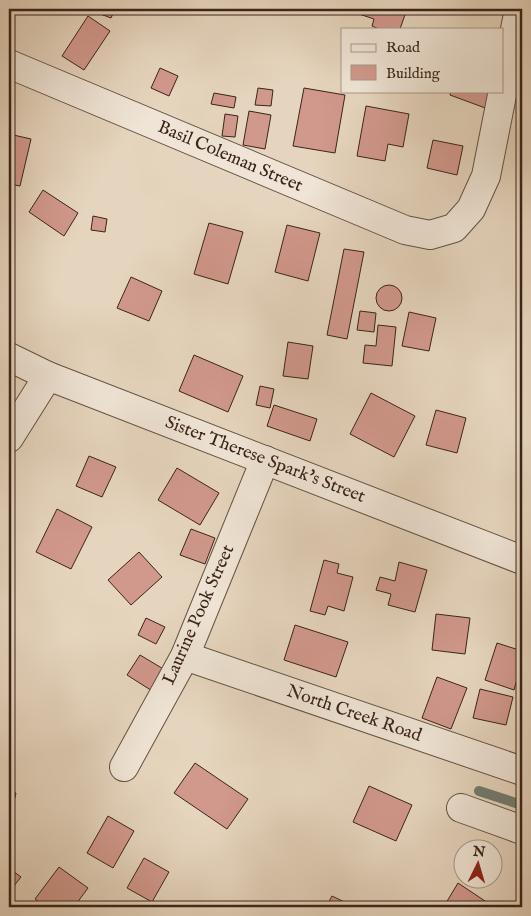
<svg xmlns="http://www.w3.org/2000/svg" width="531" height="916" viewBox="0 0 531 916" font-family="'IM FELL English',serif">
	<rect width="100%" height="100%" fill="#e6d5be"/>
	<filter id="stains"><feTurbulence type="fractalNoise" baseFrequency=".004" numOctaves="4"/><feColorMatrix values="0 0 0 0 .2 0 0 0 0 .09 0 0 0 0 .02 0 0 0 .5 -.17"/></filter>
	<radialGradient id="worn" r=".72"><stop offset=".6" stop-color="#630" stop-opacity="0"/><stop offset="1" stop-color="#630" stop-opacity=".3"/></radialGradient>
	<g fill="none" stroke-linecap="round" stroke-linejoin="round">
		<path stroke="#727d72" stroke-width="10" d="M479,791L522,805"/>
	</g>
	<g fill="#d1988c" stroke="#3a2419">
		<path d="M87,9H115L111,18Z"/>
		<rect x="293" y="9" width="40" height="5"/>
		<path d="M357,9H407L400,29H379L372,26L374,19L356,13Z"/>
		<path d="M88,16L110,31L84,70L62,56Z"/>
		<path d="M160,68L178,76L169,96L151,88Z"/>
		<path d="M258,88L273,90L271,106L255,105Z"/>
		<path d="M304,88L345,95L335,153L293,146Z"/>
		<path d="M451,91H494L488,109L450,95Z"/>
		<path d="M214,93L236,97L234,108L211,104Z"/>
		<path d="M366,106L409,114L403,147L388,144L385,161L357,156Z"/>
		<path d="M249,111L271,115L265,149L243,145Z"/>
		<path d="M225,114L238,116L235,137L222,136Z"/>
		<path d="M9,134L31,139L20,186L9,184Z"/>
		<path d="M433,140L463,146L457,175L427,168Z"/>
		<path d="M43,190L78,213L64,236L29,212Z"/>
		<path d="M93,216L107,219L105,232L91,230Z"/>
		<path d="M209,223L243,232L228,284L194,274Z"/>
		<path d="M287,225L320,233L308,281L275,272Z"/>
		<path d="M344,249L364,252L347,339L327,335Z"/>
		<path d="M131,277L162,291L149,321L117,308Z"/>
		<circle cx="389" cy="298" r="13"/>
		<path d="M360,311L376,313L374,332L357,330Z"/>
		<path d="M409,312L436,318L429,351L402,346Z"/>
		<path d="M378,325L396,327L392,366L363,363L365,345L376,346Z"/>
		<path d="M288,342L313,346L308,379L283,376Z"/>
		<path d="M194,355L243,376L228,412L179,391Z"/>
		<path d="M260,386L274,389L270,408L256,405Z"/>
		<path d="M371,393L415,416L394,457L350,434Z"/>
		<path d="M274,405L317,419L310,441L267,426Z"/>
		<path d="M436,410L466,418L457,453L426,445Z"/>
		<path d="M89,456L116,467L102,497L76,486Z"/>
		<path d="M177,468L219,493L200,525L158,500Z"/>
		<path d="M57,509L92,527L71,569L36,552Z"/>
		<path d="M191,529L215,538L205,564L180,555Z"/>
		<path d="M139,552L162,577L131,605L108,580Z"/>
		<path d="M324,560L339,564L337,573L353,577L344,611L328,606L325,615L310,611Z"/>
		<path d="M399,562L427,570L415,612L388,605L391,594L376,590L380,577L395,581Z"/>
		<path d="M436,614L470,618L465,654L432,650Z"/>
		<path d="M146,618L165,627L156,644L138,635Z"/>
		<path d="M295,625L348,642L336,677L284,660Z"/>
		<path d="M497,643L522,651V662L514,690L485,680Z"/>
		<path d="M140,655L170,673L157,694L127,675Z"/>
		<path d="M437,677L467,688L451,729L422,718Z"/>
		<path d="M480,689L513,697L506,725L473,718Z"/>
		<path d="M195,763L248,799L227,829L174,793Z"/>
		<path d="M369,786L412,805L396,841L353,822Z"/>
		<path d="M9,791L16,793L9,822Z"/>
		<path d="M108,816L134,831L113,868L87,853Z"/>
		<path d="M144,858L169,872L152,902L127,888Z"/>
		<path d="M59,867L88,888L74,907H46L35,899Z"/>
		<path d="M9,868L21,877L9,892Z"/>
		<path d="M458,883L485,901L481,907H454L446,903Z"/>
		<path d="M332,896L355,907H326Z"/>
	</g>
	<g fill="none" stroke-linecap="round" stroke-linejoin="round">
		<g stroke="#655042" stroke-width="30">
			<g id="street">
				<path d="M9,64L405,230L430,235L454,228L471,209L486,176L519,9"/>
				<path d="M9,357L48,376L522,560"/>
				<path d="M9,438L48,376"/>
				<path d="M185,656L522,771"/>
				<path d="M124,767L185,656L265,460"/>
				<path d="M461,808L522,830"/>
			</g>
		</g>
		<use href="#street" stroke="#efe4d5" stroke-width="28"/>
	</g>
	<g text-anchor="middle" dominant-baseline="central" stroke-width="4.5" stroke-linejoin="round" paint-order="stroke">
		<g font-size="18" fill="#3a2419" stroke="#efe4d5">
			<text transform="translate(230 157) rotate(23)">Basil Coleman Street</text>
			<text transform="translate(265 460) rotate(21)">Sister Therese Spark's Street</text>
			<text transform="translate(199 615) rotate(-66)">Laurine Pook Street</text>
			<text transform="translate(354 714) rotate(19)">North Creek Road</text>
		</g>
	</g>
	<rect width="531" height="916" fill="none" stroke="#e6d5be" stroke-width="30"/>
	<rect x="10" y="10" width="511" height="896" fill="none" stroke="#3a2419" stroke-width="2.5"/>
	<rect x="15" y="15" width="501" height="886" fill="none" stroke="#3a2419"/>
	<rect x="341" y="28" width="162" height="65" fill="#efe4d5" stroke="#a7978a"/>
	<rect x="351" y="44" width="25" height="8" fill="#efe4d5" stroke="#a7978a"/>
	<text x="386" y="52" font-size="15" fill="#3a2419">Road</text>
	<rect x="351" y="65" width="25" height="15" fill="#d1988c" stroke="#a7978a"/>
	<text x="386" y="78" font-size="15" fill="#3a2419">Building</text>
	<g transform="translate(478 864) rotate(5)"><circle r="24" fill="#efe4d5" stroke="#a7978a"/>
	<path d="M0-4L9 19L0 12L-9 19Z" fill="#8f2418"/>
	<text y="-8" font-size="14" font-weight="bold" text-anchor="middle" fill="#3a2419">N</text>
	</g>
	<rect width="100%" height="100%" filter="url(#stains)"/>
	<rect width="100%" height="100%" fill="url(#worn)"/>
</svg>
